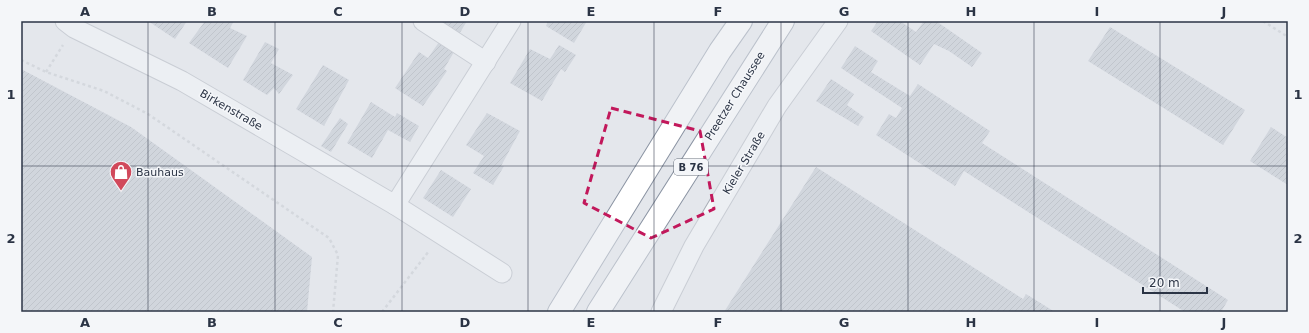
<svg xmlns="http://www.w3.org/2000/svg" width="1309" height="333" viewBox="0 0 1309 333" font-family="'DejaVu Sans',sans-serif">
	<defs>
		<pattern id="building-hatch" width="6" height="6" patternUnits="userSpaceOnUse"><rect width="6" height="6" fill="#bbc0ca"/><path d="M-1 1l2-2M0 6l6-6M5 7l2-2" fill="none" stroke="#989da6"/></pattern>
	</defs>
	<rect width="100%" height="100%" fill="#e4e7ec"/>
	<g fill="url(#building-hatch)">
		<path d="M148,21H187L175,39Z"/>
		<path d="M205,21H234L230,28L247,36L228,68L189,43Z"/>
		<path d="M433,21H467L458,36Z"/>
		<path d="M548,21H587L574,43L546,26Z"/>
		<path d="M878,21H900L916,32L924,21H936L982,53L972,67L949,51L934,44L920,65L871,31Z"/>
		<path d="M1110,27L1245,110L1223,145L1088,61Z"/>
		<path d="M265,42L279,49L271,63L293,75L279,94L274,88L267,95L243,80Z"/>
		<path d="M439,42L454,52L444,69L447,71L423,106L395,88L419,52L428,58Z"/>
		<path d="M559,45L576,55L565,72L561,69L542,101L510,83L530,49L550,59Z"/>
		<path d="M855,46L878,61L871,72L910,96L918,84L990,131L982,143L1228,300L1221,312H1185L964,171L955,186L876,135L889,114L896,118L902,108L841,68Z"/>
		<path d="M323,65L349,80L324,126L296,109Z"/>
		<path d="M21,69L131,127L312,257L307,312H21Z"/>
		<path d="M831,79L854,94L847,105L864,117L858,126L816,101Z"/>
		<path d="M371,102L395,117L397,113L419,126L410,142L388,130L372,158L347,143Z"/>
		<path d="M487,113L520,131L501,166H504L493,185L473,173L484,156L466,145Z"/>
		<path d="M340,118L348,124L331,152L321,146Z"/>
		<path d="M1271,127L1288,138V185L1250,161Z"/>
		<path d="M816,167L1023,299L1026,294L1055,312H724Z"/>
		<path d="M441,170L471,189L453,217L423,198Z"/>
	</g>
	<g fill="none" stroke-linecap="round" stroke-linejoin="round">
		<g stroke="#a9aeb7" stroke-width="21">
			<g id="street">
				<path d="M65,21L74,28L182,81L395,205L511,21"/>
				<path d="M423,21L486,62"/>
				<path d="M395,205L502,273"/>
				<path d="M661,312L694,246L777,106L838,21"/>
			</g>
		</g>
		<g stroke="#8b94a3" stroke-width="24">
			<g id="highway">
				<path d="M559,312L720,51L741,21"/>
				<path d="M598,312L783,21"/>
			</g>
		</g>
		<g stroke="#c2c5cb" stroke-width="2.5" stroke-dasharray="3 3" stroke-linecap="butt">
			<path d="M1263,21L1288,37"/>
			<path d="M21,60L46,72L104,91L148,114L329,238L338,255L333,312"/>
			<path d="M46,72L63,45"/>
			<path d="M382,312L429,251"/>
		</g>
		<use href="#street" stroke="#f7f8fa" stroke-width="19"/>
		<use href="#highway" stroke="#fff" stroke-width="22"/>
	</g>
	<path d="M0 0H1309V333H0ZM611,108L700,131L714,209L651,238L584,203Z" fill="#e4e7ec" fill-opacity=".55" fill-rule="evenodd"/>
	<path fill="none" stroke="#c2185b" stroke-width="3" stroke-dasharray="8 5" stroke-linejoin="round" d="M611,108L700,131L714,209L651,238L584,203Z"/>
	<path fill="none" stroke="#2b3445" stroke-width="1" stroke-opacity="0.55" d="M148,21V312M275,21V312M402,21V312M528,21V312M654,21V312M781,21V312M908,21V312M1034,21V312M1160,21V312M21,166H1288"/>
	<defs>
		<g id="shop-pin" transform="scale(1.15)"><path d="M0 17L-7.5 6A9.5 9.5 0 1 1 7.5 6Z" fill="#d1495b" stroke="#f4f6f9"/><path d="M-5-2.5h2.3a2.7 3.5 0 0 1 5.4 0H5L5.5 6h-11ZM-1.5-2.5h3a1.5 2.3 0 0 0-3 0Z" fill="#fff"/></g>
	</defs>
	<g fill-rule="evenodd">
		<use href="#shop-pin" x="121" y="172"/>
	</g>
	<g text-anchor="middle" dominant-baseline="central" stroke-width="3" stroke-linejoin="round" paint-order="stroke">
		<rect fill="#f4f6f9" stroke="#676e7b" stroke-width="1" x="674" y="159" width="34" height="16" rx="3"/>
		<g font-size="10" font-weight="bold" fill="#2b3445">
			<text x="691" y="167">B 76</text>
		</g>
		<g font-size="11" fill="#2b3445" stroke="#f4f6f9">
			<text transform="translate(735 96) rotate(-58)">Preetzer Chaussee</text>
			<text transform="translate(231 110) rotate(30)">Birkenstraße</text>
			<text transform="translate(744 163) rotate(-59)">Kieler Straße</text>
		</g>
		<g font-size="11" fill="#2b3445" stroke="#f4f6f9" text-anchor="start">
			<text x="136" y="172">Bauhaus</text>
		</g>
	</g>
	<rect width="1309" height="333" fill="none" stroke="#f4f6f9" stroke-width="44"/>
	<path d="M1143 287v6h64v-6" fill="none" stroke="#2b3445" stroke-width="2"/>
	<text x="1149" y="287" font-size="12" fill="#2b3445" stroke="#f4f6f9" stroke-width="3" paint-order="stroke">20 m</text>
	<rect x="22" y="22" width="1265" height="289" fill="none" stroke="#2b3445" stroke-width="1.5"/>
	<g font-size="13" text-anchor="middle" font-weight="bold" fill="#2b3445">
		<text x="85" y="16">A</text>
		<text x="212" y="16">B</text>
		<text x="338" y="16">C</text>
		<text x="465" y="16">D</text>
		<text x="591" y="16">E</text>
		<text x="718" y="16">F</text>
		<text x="844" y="16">G</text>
		<text x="971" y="16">H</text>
		<text x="1097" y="16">I</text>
		<text x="1224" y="16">J</text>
		<text x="11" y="99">1</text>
		<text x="1298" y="99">1</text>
		<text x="11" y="243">2</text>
		<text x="1298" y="243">2</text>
		<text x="85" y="327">A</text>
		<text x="212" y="327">B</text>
		<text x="338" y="327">C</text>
		<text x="465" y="327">D</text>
		<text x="591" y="327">E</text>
		<text x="718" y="327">F</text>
		<text x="844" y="327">G</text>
		<text x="971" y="327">H</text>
		<text x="1097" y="327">I</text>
		<text x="1224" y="327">J</text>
	</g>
</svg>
